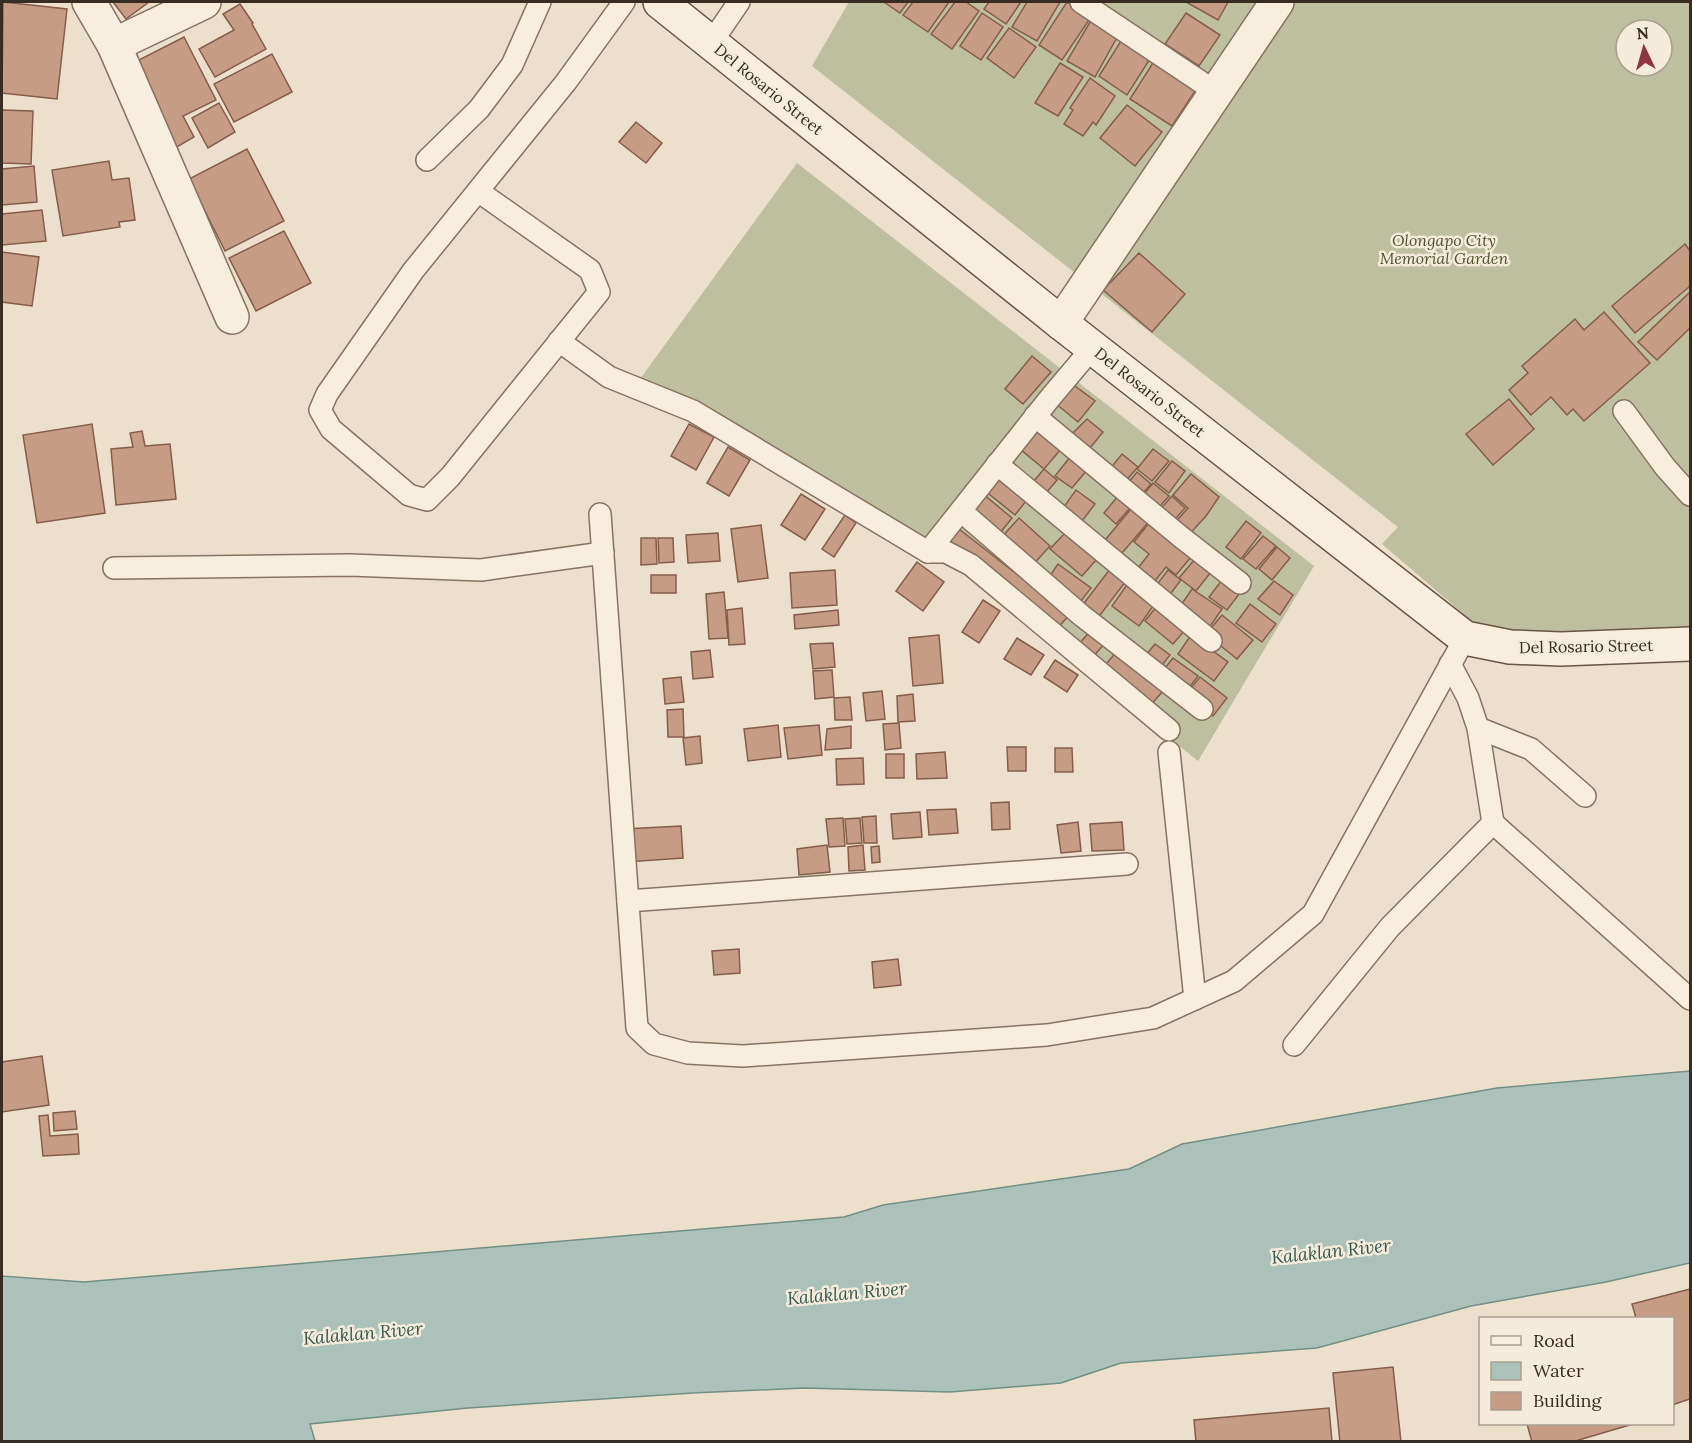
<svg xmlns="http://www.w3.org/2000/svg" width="1692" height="1443" viewBox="0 0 1692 1443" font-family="Lora,serif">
	<rect width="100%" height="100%" fill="#ece0cc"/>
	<g fill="#bdbf9e" fill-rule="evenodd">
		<path d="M849,2H1690V630L1489,636L1382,544L1398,527L812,66ZM1626,30H1662V66H1626Z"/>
		<path d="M797,163L1314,566L1198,761L913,534L640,379Z"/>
	</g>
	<path fill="#abc1b9" stroke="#728f86" stroke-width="1.5" d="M1690,1071V1263L1606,1282L1471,1306L1317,1348L1121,1363L1061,1383L950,1392L804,1388L693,1393L468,1408L310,1424L315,1441H2V1276L84,1282L844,1217L883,1205L1129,1169L1182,1144L1497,1088Z"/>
	<g fill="#c69c85" stroke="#855d49" stroke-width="1.5">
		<path d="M3,2L67,9L57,99L2,93Z"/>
		<path d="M113,2H149L126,19Z"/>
		<path d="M884,2H908L900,13Z"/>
		<path d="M913,2H949L928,32L903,15Z"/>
		<path d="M955,2H966L979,11L952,49L931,34Z"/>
		<path d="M989,2H1021L1006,24L984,9Z"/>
		<path d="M1027,2H1060L1037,41L1012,27Z"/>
		<path d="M1067,2L1091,17L1062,60L1039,45Z"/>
		<path d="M1186,2H1228L1218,20Z"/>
		<path d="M240,4L253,23L252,24L266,49L215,77L199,49L234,30L223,14Z"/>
		<path d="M982,13L1003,27L981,60L960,46Z"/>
		<path d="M1186,13L1220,35L1199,66L1165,44Z"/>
		<path d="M1093,17L1120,32L1095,77L1067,61Z"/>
		<path d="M1009,28L1036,47L1014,78L987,58Z"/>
		<path d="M1126,33L1155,51L1127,95L1099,76Z"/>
		<path d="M184,37L216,100L183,116L194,137L175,148L131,64Z"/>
		<path d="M272,54L292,92L234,122L214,84Z"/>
		<path d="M1158,55L1201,82L1172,126L1130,99Z"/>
		<path d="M1060,63L1083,77L1058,116L1035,103Z"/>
		<path d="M1090,78L1115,96L1096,125L1093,122L1083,136L1064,124L1073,110L1070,108Z"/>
		<path d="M219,103L235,132L208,148L192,118Z"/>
		<path d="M1127,105L1162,132L1135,166L1100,138Z"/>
		<path d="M2,110L33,111L31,164L2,163Z"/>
		<path d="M636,122L662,143L646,163L619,142Z"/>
		<path d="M247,149L284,221L225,251L189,179Z"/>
		<path d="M109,161L112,180L129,178L135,220L119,222L120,227L63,236L52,170Z"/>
		<path d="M34,166L37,202L2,205V169Z"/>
		<path d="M42,210L46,241L2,245V214Z"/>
		<path d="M284,231L311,283L256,311L229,258Z"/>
		<path d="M1685,244L1690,251V286L1635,333L1612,306Z"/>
		<path d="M2,252L39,257L32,306L2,302Z"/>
		<path d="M1139,253L1185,294L1152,332L1103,290Z"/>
		<path d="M1690,292V328L1657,360L1638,342Z"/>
		<path d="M1604,312L1650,363L1584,421L1573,409L1567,415L1551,397L1531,415L1509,390L1528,373L1522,366L1575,319L1584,330Z"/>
		<path d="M1032,356L1051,372L1023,404L1005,389Z"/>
		<path d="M1071,383L1095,401L1078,422L1055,403Z"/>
		<path d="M1509,399L1534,429L1493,465L1466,434Z"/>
		<path d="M1087,419L1103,432L1086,453L1068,438Z"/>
		<path d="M92,424L105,513L37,523L23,435Z"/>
		<path d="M689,424L714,437L696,470L671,456Z"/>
		<path d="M1036,427L1061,449L1044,469L1020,449Z"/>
		<path d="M142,431L145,446L170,444L176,499L116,505L111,449L133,447L130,433Z"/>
		<path d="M728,447L750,460L729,496L707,483Z"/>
		<path d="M1153,449L1169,461L1152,481L1137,469Z"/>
		<path d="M1122,454L1138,467L1121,486L1106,474Z"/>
		<path d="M1070,457L1087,470L1072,488L1055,476Z"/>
		<path d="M1172,461L1185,471L1169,493L1155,482Z"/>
		<path d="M1044,469L1057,480L1041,499L1028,488Z"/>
		<path d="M999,472L1030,496L1015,515L984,490Z"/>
		<path d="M1137,472L1151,484L1136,501L1123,489Z"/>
		<path d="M1191,474L1219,497L1206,516L1185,539L1172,526L1188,508L1173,495Z"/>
		<path d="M1153,483L1169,496L1154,513L1139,500Z"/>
		<path d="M1076,490L1095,504L1079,525L1061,511Z"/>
		<path d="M982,493L1012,518L996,538L965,513Z"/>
		<path d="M801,494L825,509L805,540L781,525Z"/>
		<path d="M1118,496L1131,507L1116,524L1104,513Z"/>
		<path d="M1172,496L1185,508L1170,525L1157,513Z"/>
		<path d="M1135,504L1152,518L1117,559L1101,545Z"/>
		<path d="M845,515L856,523L834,557L822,549Z"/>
		<path d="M1019,518L1050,546L1030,568L999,540Z"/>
		<path d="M1246,521L1261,533L1241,559L1226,547Z"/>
		<path d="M1149,523L1191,557L1176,575L1166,567L1151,586L1134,573L1149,554L1134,542Z"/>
		<path d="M761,525L768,578L738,582L731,529Z"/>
		<path d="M959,529L1069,615L1057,629L948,541Z"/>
		<path d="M1066,532L1097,559L1082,576L1050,549Z"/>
		<path d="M718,533L720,561L688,563L686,535Z"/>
		<path d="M1263,536L1276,546L1256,569L1243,559Z"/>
		<path d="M641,538H656L657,564L641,565Z"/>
		<path d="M658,538H673L674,562L659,563Z"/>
		<path d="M1277,547L1290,558L1272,580L1259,569Z"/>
		<path d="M1195,559L1211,572L1196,591L1179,578Z"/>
		<path d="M917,562L944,582L923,611L896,591Z"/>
		<path d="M1058,564L1091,588L1077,606L1045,583Z"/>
		<path d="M1110,569L1126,581L1094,623L1078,611Z"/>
		<path d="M835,570L837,605L792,608L790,573Z"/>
		<path d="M1168,570L1181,580L1165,601L1152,591Z"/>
		<rect x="651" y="575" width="25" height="18"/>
		<path d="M1225,576L1243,589L1227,610L1209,597Z"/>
		<path d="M1274,581L1293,595L1280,615L1258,599Z"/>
		<path d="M1129,582L1156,602L1139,626L1112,606Z"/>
		<path d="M1192,589L1222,609L1207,631L1177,611Z"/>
		<path d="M724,592L728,638L709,639L706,594Z"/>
		<path d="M983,600L1000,611L979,643L962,632Z"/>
		<path d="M1250,604L1276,624L1262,642L1236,623Z"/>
		<path d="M1157,606L1185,630L1173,644L1145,621Z"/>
		<path d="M742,608L745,644L729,645L727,610Z"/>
		<path d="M838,610L839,625L795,629L794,615Z"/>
		<path d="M1222,615L1253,640L1237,659L1206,634Z"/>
		<path d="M1094,627L1108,640L1090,660L1076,647Z"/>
		<path d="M939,635L943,683L913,686L909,638Z"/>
		<path d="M1191,635L1228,662L1214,681L1178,654Z"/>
		<path d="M1017,638L1044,655L1031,675L1004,659Z"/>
		<path d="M833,643L835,667L813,669L810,644Z"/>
		<path d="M1155,644L1170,655L1156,673L1141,661Z"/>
		<path d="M710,650L713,677L693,679L691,652Z"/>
		<path d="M1117,651L1164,690L1148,708L1102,669Z"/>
		<path d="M1173,658L1198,676L1185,693L1160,674Z"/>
		<path d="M1055,660L1078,675L1067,692L1044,677Z"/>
		<path d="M832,670L834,697L815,699L813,671Z"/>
		<path d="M681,677L684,702L665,704L663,679Z"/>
		<path d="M1200,677L1227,698L1213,716L1185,695Z"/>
		<path d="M882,691L885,719L866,721L863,693Z"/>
		<path d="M913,694L915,721L898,722L897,696Z"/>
		<path d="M850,697L852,720H835L834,698Z"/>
		<path d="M683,709L684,737H668L667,710Z"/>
		<path d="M899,723L901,748L885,750L883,724Z"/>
		<path d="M778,725L781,757L748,761L744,729Z"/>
		<path d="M819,725L822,755L788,759L784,728Z"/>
		<path d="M851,726V748L825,750L827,729Z"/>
		<path d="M700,736L702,763L686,765L683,738Z"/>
		<path d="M1007,747H1026V771H1008Z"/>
		<path d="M1055,748H1072L1073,772H1055Z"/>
		<path d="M945,752L947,778L917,779L916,754Z"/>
		<rect x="886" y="754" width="18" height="24"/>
		<path d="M863,758L864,784L837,785L836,759Z"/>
		<path d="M1009,802L1010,829L992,830L991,803Z"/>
		<path d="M956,809L958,833L929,835L927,810Z"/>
		<path d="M920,812L922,837L893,839L891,814Z"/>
		<path d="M876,816L877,843H864L862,817Z"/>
		<path d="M843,818L845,846L829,847L826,819Z"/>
		<path d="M860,818L862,843L847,844L845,819Z"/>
		<path d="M1078,822L1081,851L1061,853L1057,825Z"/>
		<path d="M1122,822L1124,850L1092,851L1090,824Z"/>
		<path d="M681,826L683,858L626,862L624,829Z"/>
		<path d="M827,845L830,872L799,875L797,849Z"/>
		<path d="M863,845L865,870L849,871L848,847Z"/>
		<path d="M879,846L880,862L872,863L871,847Z"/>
		<path d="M739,949L740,973L714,975L712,951Z"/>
		<path d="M898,959L901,985L874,988L872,962Z"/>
		<path d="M42,1056L49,1105L2,1112V1062Z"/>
		<path d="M75,1111L77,1129L54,1131L53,1113Z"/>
		<path d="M48,1115L50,1136L78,1134L79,1154L43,1156L39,1116Z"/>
		<path d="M1690,1289V1399L1672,1405V1318H1636L1632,1304Z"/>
		<path d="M1393,1367L1401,1442H1340L1333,1373Z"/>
		<path d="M1329,1408L1332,1442H1196L1194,1420Z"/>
		<path d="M1527,1424H1633L1572,1442H1532Z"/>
	</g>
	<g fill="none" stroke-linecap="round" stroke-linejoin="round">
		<g stroke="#877361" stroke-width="24">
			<g id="service">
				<path d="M1081,2L1216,92"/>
				<path d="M711,43L739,2"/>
				<path d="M427,160L479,109L512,65L540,2"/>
				<path d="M478,191L590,270L599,292L450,477L427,500L409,495L331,429L320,410L327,394L413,271L566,82L624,2"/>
				<path d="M559,341L609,377L693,411L928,552H946L971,565L1169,730"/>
				<path d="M1624,411L1665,467L1690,495"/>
				<path d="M1035,416L1181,537L1240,583"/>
				<path d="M997,464L1211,641"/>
				<path d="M961,511L1081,615L1202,709"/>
				<path d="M600,514L637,1028L654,1044L688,1053L743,1056L1047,1035L1153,1018L1234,981L1313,914L1465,638"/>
				<path d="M928,552L1050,398L1093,347"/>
				<path d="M114,568L350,565L481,570L603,553"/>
				<path d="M1478,728L1531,749L1585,796"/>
				<path d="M1169,752L1195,999"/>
				<path d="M1493,823L1690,999"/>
				<path d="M628,901L1127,864"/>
				<path d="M1294,1045L1390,927L1493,823L1478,728L1468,698L1450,664"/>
			</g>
		</g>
		<g stroke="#877361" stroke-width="36">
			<g id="minor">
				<path d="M89,2L114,45L232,317"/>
				<path d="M114,45L204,2"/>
				<path d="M1061,323L1277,2"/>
			</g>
		</g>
		<g stroke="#6a5444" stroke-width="36">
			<path id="secondary" d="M660,2L1061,323L1465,638L1510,647L1561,649L1690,644"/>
		</g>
		<use href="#service" stroke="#f7eede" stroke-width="21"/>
		<use href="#minor" stroke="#f7eede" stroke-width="33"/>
		<use href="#secondary" stroke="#f7eede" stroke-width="33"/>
	</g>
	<g text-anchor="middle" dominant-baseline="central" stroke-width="5" stroke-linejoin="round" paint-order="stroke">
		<g font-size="16" fill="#392c23" stroke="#f4ebdb">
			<text transform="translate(769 89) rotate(39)">Del Rosario Street</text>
			<text transform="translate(1150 392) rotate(38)">Del Rosario Street</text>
			<text transform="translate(1586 646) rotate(-1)">Del Rosario Street</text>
		</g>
		<g font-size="16" font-style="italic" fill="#4c542b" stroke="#f4ebdb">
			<text x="1444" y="240">Olongapo City<tspan x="1444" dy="18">Memorial Garden</tspan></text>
		</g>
		<g font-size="18" font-style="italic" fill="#335853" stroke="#f4ebdb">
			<text transform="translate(1331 1251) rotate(-6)">Kalaklan River</text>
			<text transform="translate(847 1293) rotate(-5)">Kalaklan River</text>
			<text transform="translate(363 1333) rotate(-5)">Kalaklan River</text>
		</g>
	</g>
	<rect width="1692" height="1443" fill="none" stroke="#392c23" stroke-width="6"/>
	<rect x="1479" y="1317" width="195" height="108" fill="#f4ebdb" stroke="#a99f91" stroke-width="1.5"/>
	<rect x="1491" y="1336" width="30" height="9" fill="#f7eede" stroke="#a99f91" stroke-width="1.5"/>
	<text x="1533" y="1347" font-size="18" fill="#392c23">Road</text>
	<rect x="1491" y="1362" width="30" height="18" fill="#abc1b9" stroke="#a99f91" stroke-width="1.5"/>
	<text x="1533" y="1377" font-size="18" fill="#392c23">Water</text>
	<rect x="1491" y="1392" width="30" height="18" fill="#c69c85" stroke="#a99f91" stroke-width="1.5"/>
	<text x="1533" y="1407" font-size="18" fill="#392c23">Building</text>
	<g transform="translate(1644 48) rotate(355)"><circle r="28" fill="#f4ebdb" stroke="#a99f91" stroke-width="1.5"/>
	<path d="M0-4.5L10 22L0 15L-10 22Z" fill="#91363c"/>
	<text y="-9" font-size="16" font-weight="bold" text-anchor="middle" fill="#392c23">N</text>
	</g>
</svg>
